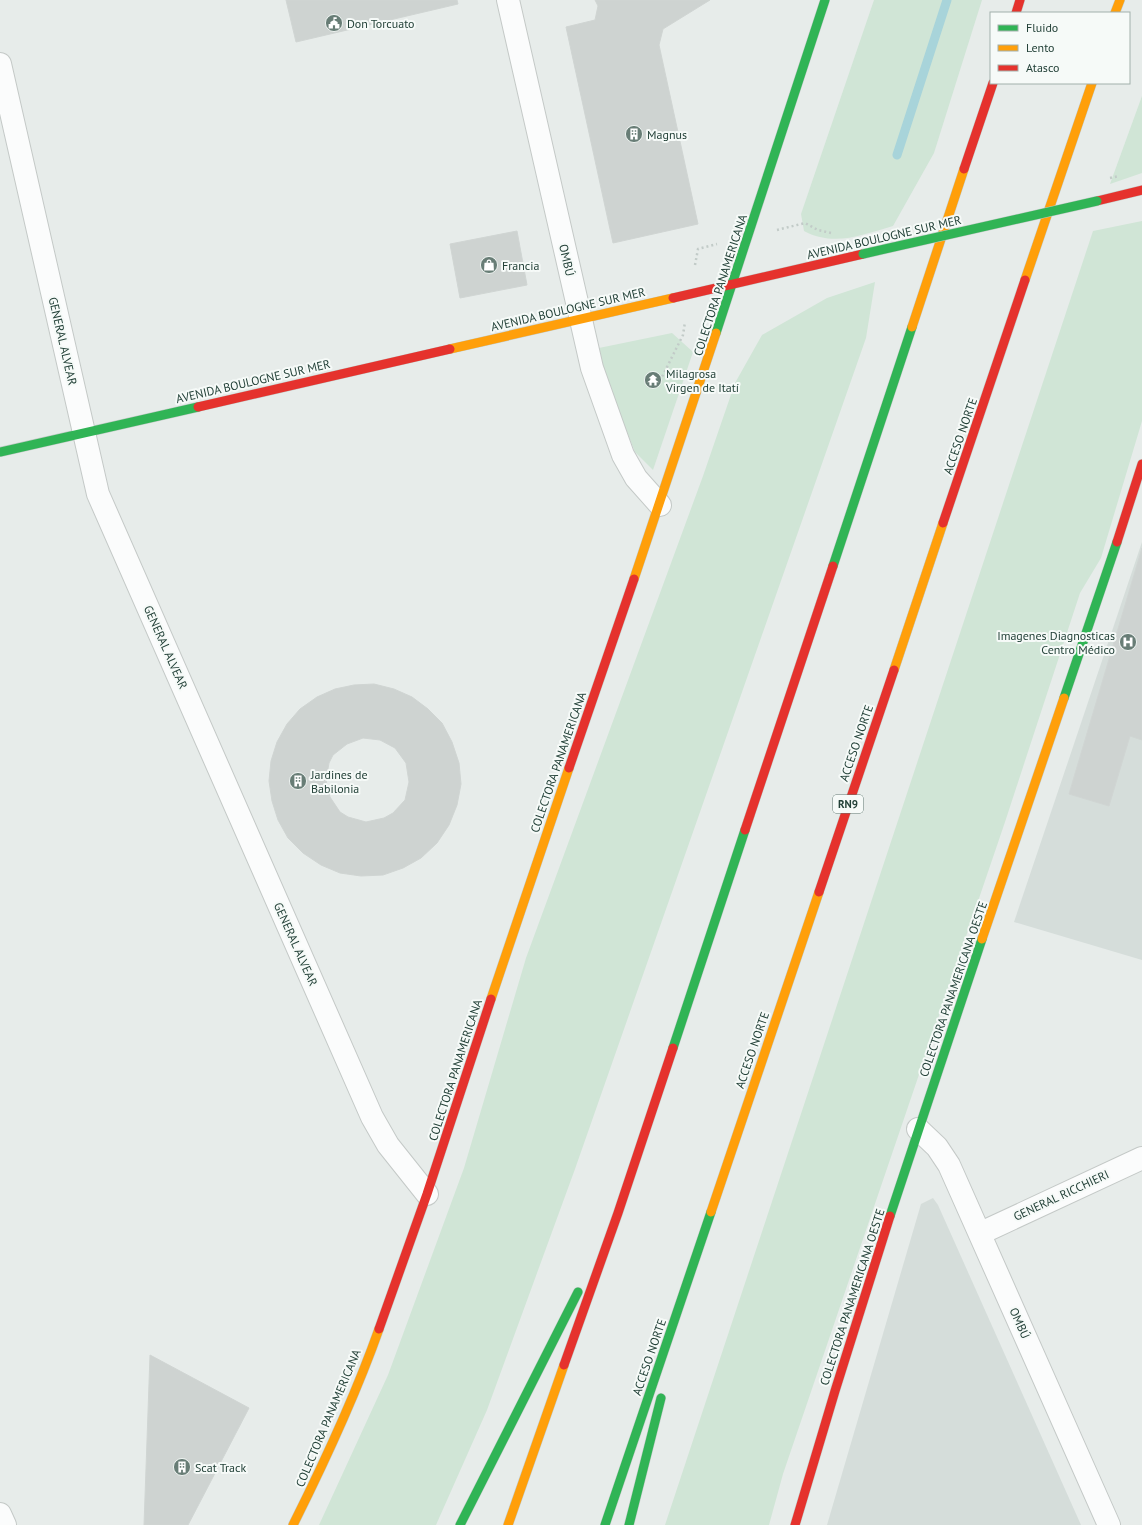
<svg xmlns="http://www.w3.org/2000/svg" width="1142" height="1525" viewBox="0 0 1142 1525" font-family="'PT Sans',sans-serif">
	<rect width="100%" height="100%" fill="#e7ecea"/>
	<g fill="#d5ddda">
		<path d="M1142,542V960L1014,922Z"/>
		<path d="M933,1198L938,1205L1081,1525H827L921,1204Z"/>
	</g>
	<g fill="#d0e5d6">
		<path d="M874,0H982L934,153L893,226C862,235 834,247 804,231L801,214Z"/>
		<path d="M1142,96V173L1110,184Z"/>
		<path d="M1142,221V421L1101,558L1080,593L1005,822L783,1474L769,1525H665L1093,231Z"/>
		<path d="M875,282L866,338L575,1169L487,1410L436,1525H319L388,1375L464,1168L526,958L703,476L735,383L762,335L827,298Z"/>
		<path d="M672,333L693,352L653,470L635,452L594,349Z"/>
	</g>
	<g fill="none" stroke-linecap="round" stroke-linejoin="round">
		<path stroke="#a8d4da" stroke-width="9" d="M897,155L947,0"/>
	</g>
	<g fill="#ced3d1" stroke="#d0d5d3" fill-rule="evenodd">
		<path d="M286,0H457L458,4L296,42Z"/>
		<path d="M595,0H710L663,29L659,45L698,224L613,243L566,27L595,20L598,6Z"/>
		<path d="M517,231L527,285L460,298L450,244Z"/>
		<path d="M1142,548V740L1130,736L1109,806L1069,794Z"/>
		<path d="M374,684L394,689L412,697L428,709L442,723L452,742L459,763L461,784L457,805L449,825L437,843L421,858L403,868L383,875L361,876L340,873L321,865L303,853L288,838L278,820L272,801L269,781L271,761L277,742L287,724L300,709L317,697L335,689L354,685ZM363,738L380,740L395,748L406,763L409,782L405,800L393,813L384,818L366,822L348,817L340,812L330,797L326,780L329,763L333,755L347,744Z"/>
		<path d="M150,1355L249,1408L188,1525H144Z"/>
	</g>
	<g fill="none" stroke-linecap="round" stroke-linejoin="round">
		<g stroke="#c4c9c7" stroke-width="24">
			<g id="street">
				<path d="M508,0L592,368L623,455L636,478L660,505"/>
				<path d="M0,64L98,494L372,1117L388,1145L427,1194"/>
				<path d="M918,1129L937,1147L949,1165L1109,1525"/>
				<path d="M981,1233L1142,1158"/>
				<path d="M0,1514L5,1525"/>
			</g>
		</g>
		<g stroke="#c2cac7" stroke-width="10">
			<g id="fast">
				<path d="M716,333L825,0"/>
				<path d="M0,452L198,407"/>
				<path d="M833,566L912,327"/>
				<path d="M1064,698L1117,542"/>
				<path d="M673,1048L745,830"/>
				<path d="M890,1216L982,939"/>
				<path d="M460,1525L578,1292"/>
				<path d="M605,1525L711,1212"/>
				<path d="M629,1525L661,1398"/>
			</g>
		</g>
		<g stroke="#c2cac7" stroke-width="10">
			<g id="slow">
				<path d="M1115,13L1120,0"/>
				<path d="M1025,280L1092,83"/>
				<path d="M912,327L964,169"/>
				<path d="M450,349L673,298"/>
				<path d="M634,579L716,333"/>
				<path d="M894,670L943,523"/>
				<path d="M982,939L1064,698"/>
				<path d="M491,999L569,768"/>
				<path d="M711,1212L819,892"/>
				<path d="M293,1525C325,1461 355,1397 379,1329"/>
				<path d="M508,1525L564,1365"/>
			</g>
		</g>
		<g stroke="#c2cac7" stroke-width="10">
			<g id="jam">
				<path d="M1016,13L1020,0"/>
				<path d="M964,169L993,83"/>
				<path d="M1097,201L1142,190"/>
				<path d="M673,298L863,254"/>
				<path d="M198,407L450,349"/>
				<path d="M943,523L1025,280"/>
				<path d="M1117,542L1142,464"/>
				<path d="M569,768L634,579"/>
				<path d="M745,830L833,566"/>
				<path d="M819,892L894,670"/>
				<path d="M379,1329L427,1194L491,999"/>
				<path d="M564,1365L618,1213L673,1048"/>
				<path d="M795,1525L835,1391L890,1216"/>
			</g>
		</g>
		<g stroke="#c2cbc8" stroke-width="2.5" stroke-dasharray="2 3" stroke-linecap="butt">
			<path d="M777,230L805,223L818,230L831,233"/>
			<path d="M695,265L698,249L717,244"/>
			<path d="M660,381L683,335L685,322"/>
		</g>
		<use href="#street" stroke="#fbfcfc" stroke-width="22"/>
		<use href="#fast" stroke="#30b455" stroke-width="9"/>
		<use href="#slow" stroke="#ff9f0a" stroke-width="9"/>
		<use href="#jam" stroke="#e5322d" stroke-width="9"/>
		<g stroke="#c2cac7" stroke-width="10" stroke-linecap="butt">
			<path id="fast-bridge" d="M863,254L1097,201"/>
		</g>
		<path stroke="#c2cbc8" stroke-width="2.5" stroke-dasharray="2 3" stroke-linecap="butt" d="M1110,178L1119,176"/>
		<use href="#fast-bridge" stroke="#30b455" stroke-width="9"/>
	</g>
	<defs>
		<g id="civic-disc" transform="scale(0.9)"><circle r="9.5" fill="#687d76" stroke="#f6faf8"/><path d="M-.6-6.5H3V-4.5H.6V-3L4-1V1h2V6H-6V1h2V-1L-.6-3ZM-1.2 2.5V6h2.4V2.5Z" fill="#fff"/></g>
		<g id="building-disc" transform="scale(0.9)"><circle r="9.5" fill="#687d76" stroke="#f6faf8"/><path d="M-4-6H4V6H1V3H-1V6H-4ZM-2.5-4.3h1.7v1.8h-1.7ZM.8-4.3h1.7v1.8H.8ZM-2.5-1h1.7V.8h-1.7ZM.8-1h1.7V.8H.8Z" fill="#fff"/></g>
		<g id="shop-disc" transform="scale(0.9)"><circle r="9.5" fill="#687d76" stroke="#f6faf8"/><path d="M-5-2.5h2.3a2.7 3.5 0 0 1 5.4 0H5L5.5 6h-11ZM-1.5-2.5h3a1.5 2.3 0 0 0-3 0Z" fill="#fff"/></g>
		<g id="temple-disc" transform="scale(0.9)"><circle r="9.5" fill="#687d76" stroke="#f6faf8"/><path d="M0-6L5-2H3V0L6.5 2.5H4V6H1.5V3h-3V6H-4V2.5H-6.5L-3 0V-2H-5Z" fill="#fff"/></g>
		<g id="hospital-disc" transform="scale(0.9)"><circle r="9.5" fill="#687d76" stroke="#f6faf8"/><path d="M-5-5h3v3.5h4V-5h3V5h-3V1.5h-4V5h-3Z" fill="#fff"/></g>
	</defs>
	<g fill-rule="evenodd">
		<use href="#civic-disc" x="334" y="23"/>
		<use href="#building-disc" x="634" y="134"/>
		<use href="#shop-disc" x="489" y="265"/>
		<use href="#temple-disc" x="653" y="380"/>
		<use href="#hospital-disc" x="1128" y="642"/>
		<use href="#building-disc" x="298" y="781"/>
		<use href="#building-disc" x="182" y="1467"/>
	</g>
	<g text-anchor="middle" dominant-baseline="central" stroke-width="4" stroke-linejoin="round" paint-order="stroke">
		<rect fill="#f6faf8" stroke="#627872" stroke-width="1" x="833" y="795" width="30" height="18" rx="3"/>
		<g font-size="11" font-weight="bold" fill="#234138">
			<text x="848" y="804">RN9</text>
		</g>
		<g font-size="12" fill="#234138" stroke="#f6faf8" text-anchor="start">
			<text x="347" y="23">Don Torcuato</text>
			<text x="647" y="134">Magnus</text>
			<text x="502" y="265">Francia</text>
			<text x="666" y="373">Milagrosa<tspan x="666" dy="14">Virgen de Itatí</tspan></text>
			<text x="1115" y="635" text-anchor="end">Imagenes Diagnosticas<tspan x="1115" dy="14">Centro Médico</tspan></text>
			<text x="311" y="774">Jardines de<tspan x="311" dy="14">Babilonia</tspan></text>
			<text x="195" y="1467">Scat Track</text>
		</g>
		<g font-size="12" fill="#234138" stroke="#f6faf8">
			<text transform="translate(884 237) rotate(-13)">AVENIDA BOULOGNE SUR MER</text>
			<text transform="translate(567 260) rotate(77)">OMBÚ</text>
			<text transform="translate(720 285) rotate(-72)">COLECTORA PANAMERICANA</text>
			<text transform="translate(568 309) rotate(-13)">AVENIDA BOULOGNE SUR MER</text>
			<text transform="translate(63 341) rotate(77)">GENERAL ALVEAR</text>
			<text transform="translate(253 381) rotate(-13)">AVENIDA BOULOGNE SUR MER</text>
			<text transform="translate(960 436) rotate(-71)">ACCESO NORTE</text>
			<text transform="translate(166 647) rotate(66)">GENERAL ALVEAR</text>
			<text transform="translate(856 743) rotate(-71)">ACCESO NORTE</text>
			<text transform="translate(558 762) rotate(-71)">COLECTORA PANAMERICANA</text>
			<text transform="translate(296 944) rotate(66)">GENERAL ALVEAR</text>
			<text transform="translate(953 989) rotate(-71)">COLECTORA PANAMERICANA OESTE</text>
			<text transform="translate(752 1050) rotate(-71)">ACCESO NORTE</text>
			<text transform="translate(455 1070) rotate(-72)">COLECTORA PANAMERICANA</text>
			<text transform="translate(1061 1195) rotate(-25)">GENERAL RICCHIERI</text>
			<text transform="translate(852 1297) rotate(-72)">COLECTORA PANAMERICANA OESTE</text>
			<text transform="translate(1020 1323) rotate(66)">OMBÚ</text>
			<text transform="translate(649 1357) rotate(-71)">ACCESO NORTE</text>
			<text transform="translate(328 1418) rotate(-67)">COLECTORA PANAMERICANA</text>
		</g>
	</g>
	<rect x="990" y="12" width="140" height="72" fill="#f6faf8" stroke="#a2b0ab"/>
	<rect x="998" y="25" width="20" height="6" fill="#30b455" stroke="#a2b0ab"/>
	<text x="1026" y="32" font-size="12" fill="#234138">Fluido</text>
	<rect x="998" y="45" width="20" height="6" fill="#ff9f0a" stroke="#a2b0ab"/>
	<text x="1026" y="52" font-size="12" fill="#234138">Lento</text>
	<rect x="998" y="65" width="20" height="6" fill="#e5322d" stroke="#a2b0ab"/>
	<text x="1026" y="72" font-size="12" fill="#234138">Atasco</text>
</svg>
